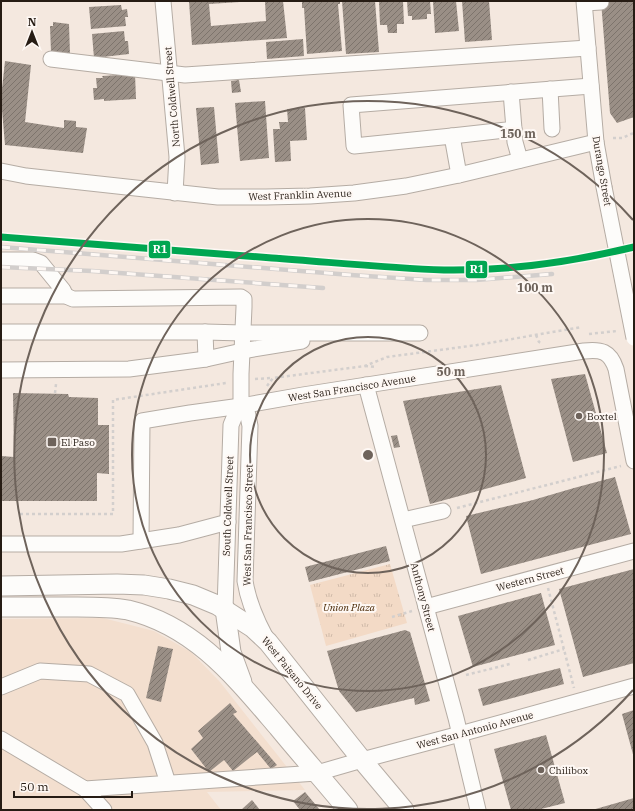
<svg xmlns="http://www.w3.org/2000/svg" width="635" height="811" viewBox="0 0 635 811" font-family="'IBM Plex Serif',serif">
	<defs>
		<pattern id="grass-tufts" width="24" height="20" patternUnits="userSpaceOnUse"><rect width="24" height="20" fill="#f3dac6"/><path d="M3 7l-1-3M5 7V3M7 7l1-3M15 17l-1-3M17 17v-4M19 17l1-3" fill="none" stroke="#d0baa9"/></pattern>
		<pattern id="building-hatch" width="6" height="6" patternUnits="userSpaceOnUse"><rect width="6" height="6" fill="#9a8f86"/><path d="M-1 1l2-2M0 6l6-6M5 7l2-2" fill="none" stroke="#7d746c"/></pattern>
	</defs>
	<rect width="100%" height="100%" fill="#f4e8df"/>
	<path fill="#f3dfcf" d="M103,618L154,631L191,652L220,682L305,790L207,792L221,810H1V619Z"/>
	<path fill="url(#grass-tufts)" d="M390,564L407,623L326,646L310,585Z"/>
	<g fill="url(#building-hatch)">
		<path d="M189,1H240V2L209,4L211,26L266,21L265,1H283L287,38L192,45Z"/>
		<path d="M302,1H340V4H338L342,51L307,54L304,8H302Z"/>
		<path d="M342,1H375L379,52L346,54Z"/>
		<path d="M379,1H403L404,24H397V33H388L387,25H380Z"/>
		<path d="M407,1H430L431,14H427V19L412,20V16H408Z"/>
		<path d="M433,1H456L459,31L435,33Z"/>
		<path d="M462,1H489L492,40L465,42Z"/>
		<path d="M601,1H634V117L617,123L610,113Z"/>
		<path d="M121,5L122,10L127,9L128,17H125L126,26L91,29L89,7Z"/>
		<path d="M53,22L69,24L70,54L51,52L50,26H53Z"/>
		<path d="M124,31L125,41H128L129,54L94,58L92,34Z"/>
		<path d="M303,39L304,56L267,59L266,42Z"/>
		<path d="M5,61L31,65L25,122L64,128V120L76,121V127L87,128L83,153L5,145L1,98Z"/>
		<path d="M135,74L136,99L104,101V99L94,100L93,88H97L96,78H103L102,76Z"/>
		<path d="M239,80L241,92L232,93L231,81Z"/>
		<path d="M265,101L269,158L240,161L235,103Z"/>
		<path d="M214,107L219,163L201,165L196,108Z"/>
		<path d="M305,108L307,140L290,141L291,161L275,162L273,129H280L279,122H288L287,109Z"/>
		<path d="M585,374L607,453L573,462L551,379Z"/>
		<path d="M501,385L526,478L430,504L403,401Z"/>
		<path d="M13,393L68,394L69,397L98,398V425H109V474L97,473V501H1V456L14,457Z"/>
		<path d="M397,435L400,447L394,448L391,436Z"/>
		<path d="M615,477L631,534L481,574L466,516L533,500L574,488Z"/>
		<path d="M386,546L390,561L309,582L305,567Z"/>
		<path d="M634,569V663L583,677L559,589Z"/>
		<path d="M541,593L555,645L473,667L458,616Z"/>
		<path d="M405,630L410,632L430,701L415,705L414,698L356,712L339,691L327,651Z"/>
		<path d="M158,646L173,649L161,702L146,698Z"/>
		<path d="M560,668L564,684L483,706L478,689Z"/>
		<path d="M230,703L237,712L233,714L277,765L271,769L257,752L233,771L224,760L209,772L191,749L203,738L198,731Z"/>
		<path d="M634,710V758L622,714Z"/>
		<path d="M546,735L565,803L537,810H511L494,749Z"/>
		<path d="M305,792L320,810H300L293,801Z"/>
		<path d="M634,798V810H592Z"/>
		<path d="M252,800L260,810H241Z"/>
	</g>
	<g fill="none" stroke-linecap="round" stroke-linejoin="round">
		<g stroke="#b5aca4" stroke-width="17">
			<g id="minor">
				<path d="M163,1L177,157L175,193"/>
				<path d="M584,1L596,142L604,187"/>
				<path d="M585,3L601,2"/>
				<path d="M51,59L185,75L588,48"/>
				<path d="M550,89L552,129"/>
				<path d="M514,129L515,142L520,160"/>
				<path d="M452,136L514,129L511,92"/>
				<path d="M1,171L26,176L218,197H266L310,196L354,193L406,186L459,175L596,142"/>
				<path d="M459,175L452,136L354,146L351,105L591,86"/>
				<path d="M1,260H33L41,263L63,290L66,296"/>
				<path d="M1,296H66L73,299L241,297L244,299V307L241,374V406"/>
				<path d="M1,332H205L243,333H420"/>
				<path d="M205,332L206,359"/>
				<path d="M1,370L129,369L206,359L242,351L302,341"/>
				<path d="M366,385L456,718L478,810"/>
				<path d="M241,406L247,411L250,426L245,581C248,600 256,619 265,636"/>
				<path d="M403,520L443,511"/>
				<path d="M141,541L142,421L190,413L241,406L303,395L584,351C601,349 610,351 616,369L634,461"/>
				<path d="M1,544H121L179,535L228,522"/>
				<path d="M426,607L634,551"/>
				<path d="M225,609L231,425L236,413L241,406"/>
				<path d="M1,687L40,671L89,674L127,694L155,743L168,783"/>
				<path d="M1,739L85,789L317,773L362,760L460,734L634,686"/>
				<path d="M85,789L104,810"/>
			</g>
		</g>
		<g stroke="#b5aca4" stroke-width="21">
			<g id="major">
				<path d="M1,586L117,584L144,585L169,589L193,595L217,605L253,628L268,642L362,760L404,810"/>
				<path d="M1,607C26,607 51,607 77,607C94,607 111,607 128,610C195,626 235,677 278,727C301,755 325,782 348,810"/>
				<path d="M225,609L231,652L242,682"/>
			</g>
		</g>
		<g stroke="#d3cfcd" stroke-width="2.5" stroke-dasharray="3 3" stroke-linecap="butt">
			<path d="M613,138H622L631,134L634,133"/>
			<path d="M589,334L617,331"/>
			<path d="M536,335L539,342L541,343"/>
			<path d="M365,366L376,367"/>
			<path d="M255,379L272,378"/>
			<path d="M267,386L273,378L365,366L387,357L477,345L582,327"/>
			<path d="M55,393L56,384"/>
			<path d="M457,508L621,466"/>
			<path d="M20,514H113V400L226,383"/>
			<path d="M548,588L574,688"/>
			<path d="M392,617L412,611"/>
			<path d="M528,660L564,649"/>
			<path d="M466,675L510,664"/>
		</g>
		<use href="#minor" stroke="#fdfcfa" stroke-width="15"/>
		<use href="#major" stroke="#fdfcfa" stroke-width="19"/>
		<g stroke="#d2cecc" stroke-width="4.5">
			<g id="rail">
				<path d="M1,237C91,244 182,251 272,258C329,262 387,268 444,270C508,271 572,262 634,247"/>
				<path d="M1,247L351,275L427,280H476L552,274"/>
				<path d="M1,267L92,271L323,288"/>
			</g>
		</g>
		<use href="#rail" stroke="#fef8f4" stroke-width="3" stroke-dasharray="9" stroke-linecap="butt"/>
		<g stroke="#b5aca4" stroke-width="17" stroke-linecap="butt">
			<path id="minor-bridge" d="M604,187L634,338"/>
		</g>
		<use href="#minor-bridge" stroke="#fdfcfa" stroke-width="15"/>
		<g stroke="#fef8f4" stroke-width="10">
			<path id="rail-1" d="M1,237C91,244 182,251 272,258C329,262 387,268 444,270C508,271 572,262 634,247"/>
		</g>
		<use href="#rail-1" stroke="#00a651" stroke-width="7"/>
	</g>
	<g fill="none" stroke="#6e635b" stroke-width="2">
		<circle cx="368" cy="455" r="118"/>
		<circle cx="368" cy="455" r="236"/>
		<path d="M633 690A354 354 0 1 1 633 220"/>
	</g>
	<g fill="#6e635b" stroke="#fef8f4" stroke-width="1.5">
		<circle cx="579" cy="416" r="4"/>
		<rect x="47" y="437" width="10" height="10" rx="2"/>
		<circle cx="541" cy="770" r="4"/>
	</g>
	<g text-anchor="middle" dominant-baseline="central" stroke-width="4" stroke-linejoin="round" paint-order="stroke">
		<g font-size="10" fill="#261c14" stroke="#fef8f4">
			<text transform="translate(172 97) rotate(-95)">North Coldwell Street</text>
			<text transform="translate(602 171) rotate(80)">Durango Street</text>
			<text transform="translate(300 195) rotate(-2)">West Franklin Avenue</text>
			<text transform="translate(352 388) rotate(-9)">West San Francisco Avenue</text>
			<text transform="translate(228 506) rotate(-88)">South Coldwell Street</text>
			<text transform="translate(248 525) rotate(-89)">West San Francisco Street</text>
			<text transform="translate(530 579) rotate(-15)">Western Street</text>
			<text transform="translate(423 597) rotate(75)">Anthony Street</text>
			<text transform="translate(292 673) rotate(51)">West Paisano Drive</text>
			<text transform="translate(475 730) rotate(-15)">West San Antonio Avenue</text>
		</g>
		<g font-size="10" fill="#261c14" stroke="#fef8f4" text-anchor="start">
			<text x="587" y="416">Boxtel</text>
			<text x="61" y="442">El Paso</text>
			<text x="549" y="770">Chilibox</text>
		</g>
		<g font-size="10" font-style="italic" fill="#472501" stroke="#fef8f4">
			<text x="349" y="607">Union Plaza</text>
		</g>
	</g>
	<circle cx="368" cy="455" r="6" fill="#6e635b" stroke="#fef8f4" stroke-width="2"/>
	<g font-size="12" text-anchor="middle" font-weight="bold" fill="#6e635b" stroke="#fef8f4" stroke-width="4" stroke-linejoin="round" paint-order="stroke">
		<text x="518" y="138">150 m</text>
		<text x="535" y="292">100 m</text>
		<text x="451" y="376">50 m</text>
	</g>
	<g stroke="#fef8f4" stroke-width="1.5">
		<rect x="148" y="240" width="23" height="19" rx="4" fill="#00a651"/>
		<rect x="465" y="260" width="23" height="19" rx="4" fill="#00a651"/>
	</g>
	<g font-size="11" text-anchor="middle" font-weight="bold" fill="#fff">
		<text x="160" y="253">R1</text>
		<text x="477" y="273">R1</text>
	</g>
	<rect width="635" height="811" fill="none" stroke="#261c14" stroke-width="4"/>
	<g transform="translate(32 32)" stroke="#fef8f4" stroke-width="3" paint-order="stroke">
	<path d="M0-3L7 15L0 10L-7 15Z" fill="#261c14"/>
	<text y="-6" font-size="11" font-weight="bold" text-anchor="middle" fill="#261c14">N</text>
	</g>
	<path d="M14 791v6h118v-6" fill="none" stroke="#261c14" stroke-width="2"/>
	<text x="20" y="791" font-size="12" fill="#261c14" stroke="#fef8f4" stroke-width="3" paint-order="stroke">50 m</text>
</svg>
